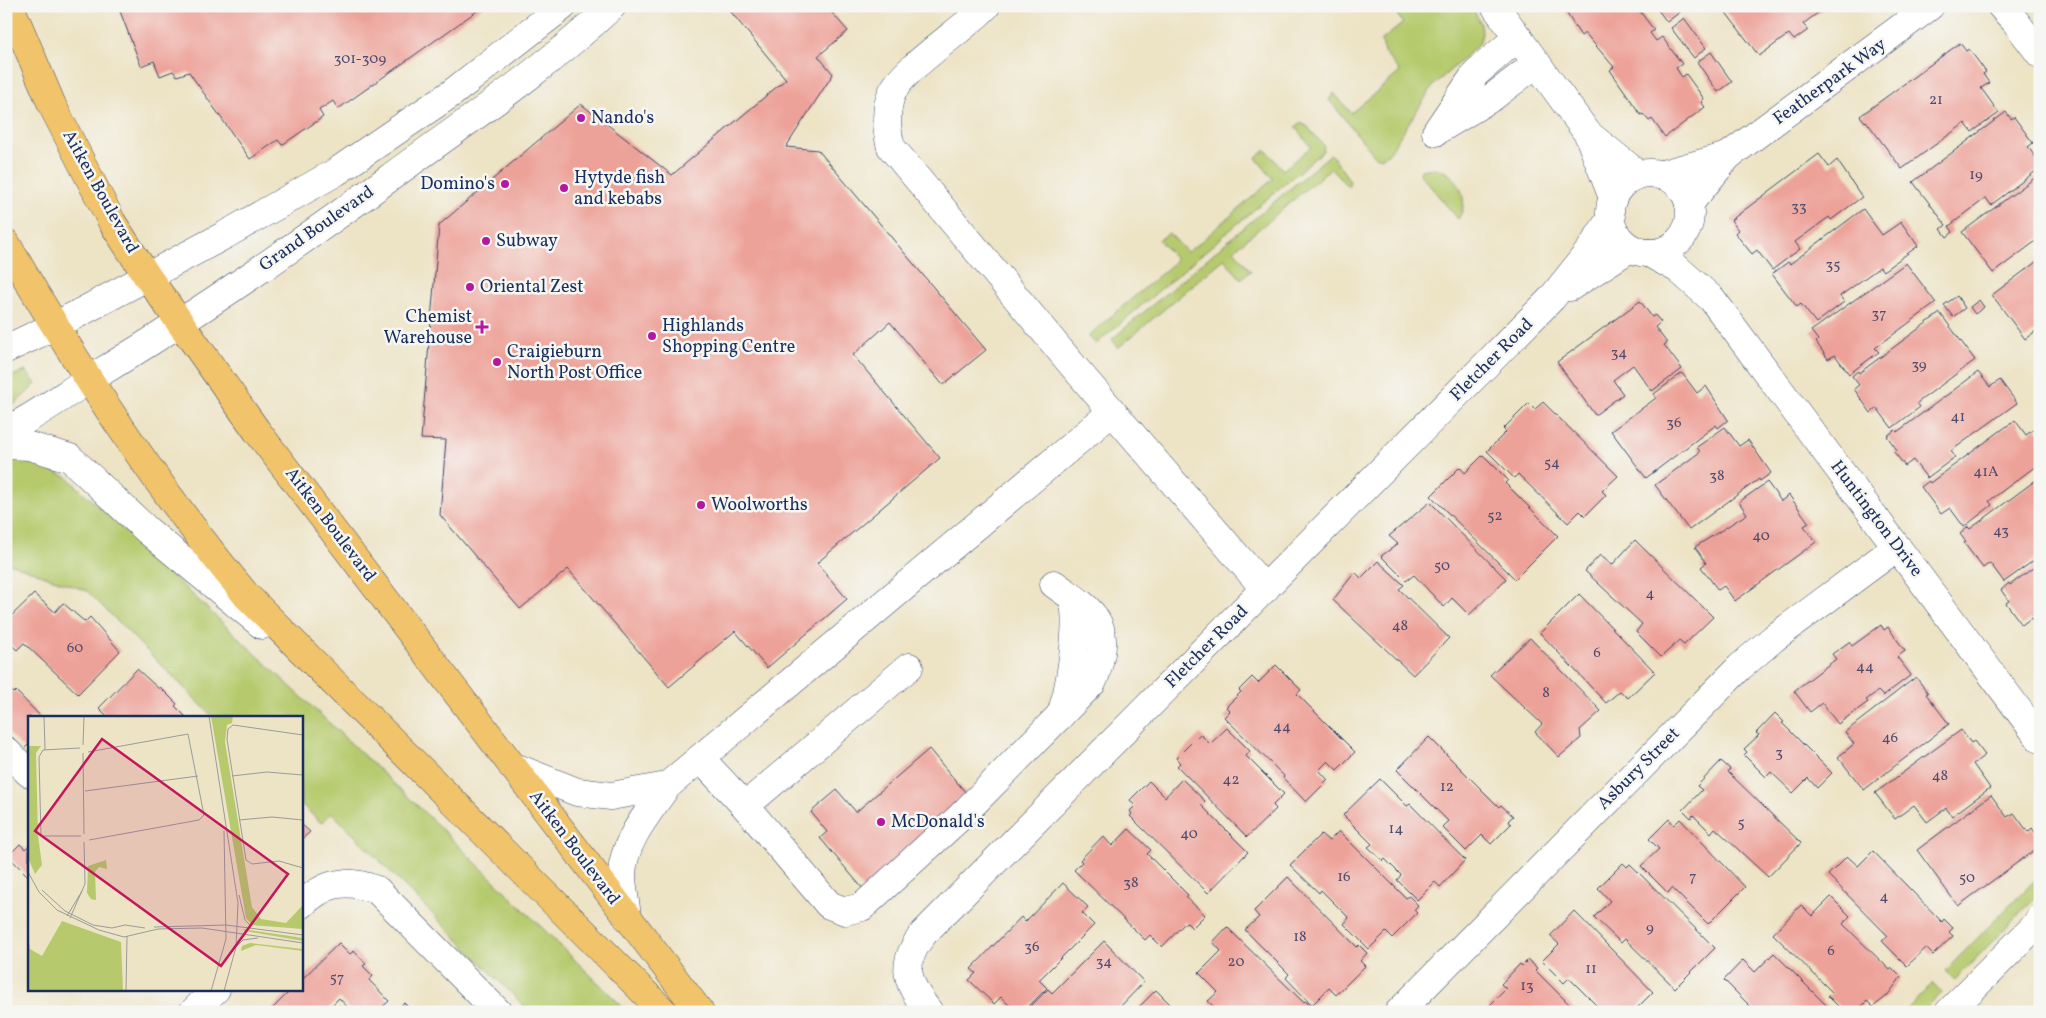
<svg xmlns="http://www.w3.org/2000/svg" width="2046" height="1018" viewBox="0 0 2046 1018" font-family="Vollkorn,serif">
	<rect width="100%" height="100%" fill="#f6f6f2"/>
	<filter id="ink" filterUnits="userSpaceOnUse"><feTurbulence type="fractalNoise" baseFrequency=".02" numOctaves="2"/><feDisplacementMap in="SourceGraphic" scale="10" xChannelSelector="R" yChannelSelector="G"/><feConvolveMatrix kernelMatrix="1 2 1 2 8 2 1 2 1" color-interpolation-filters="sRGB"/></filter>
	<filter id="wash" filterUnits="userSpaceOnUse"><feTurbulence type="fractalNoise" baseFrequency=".0096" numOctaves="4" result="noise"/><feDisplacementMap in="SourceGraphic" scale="20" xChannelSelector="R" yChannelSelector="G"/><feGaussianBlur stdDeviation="1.12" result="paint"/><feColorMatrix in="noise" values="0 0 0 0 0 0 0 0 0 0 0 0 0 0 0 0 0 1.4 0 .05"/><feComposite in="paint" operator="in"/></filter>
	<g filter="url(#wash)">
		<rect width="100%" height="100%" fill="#ede3c5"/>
		<g fill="#b6ca6d" stroke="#687c66">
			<path d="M1391,6H1471L1481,24L1482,34L1479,44L1433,86L1389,153L1381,158L1375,156L1329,100L1334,93L1351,113L1400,72L1384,52L1382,40L1403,23Z"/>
			<path d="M1301,123L1307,126L1324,146L1322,152L1096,344L1088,336L1175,262V258L1159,240L1169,233L1187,252L1197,245L1273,179L1256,158L1266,150L1283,170L1311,147L1295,127Z"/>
			<path d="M1331,154L1350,181L1348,187L1331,168L1234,250L1251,271L1241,279L1224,259L1118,348L1112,339Z"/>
			<path d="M1433,168C1457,170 1472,200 1458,219L1420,174L1421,170Z"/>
			<path d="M26,371L36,384L16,403L6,408V378Z"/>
			<path d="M23,458L67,477L422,810L628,1012H530L332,813L321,823L301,804V717H213L87,591L6,562V461Z"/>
			<path d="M2040,875V892L1955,980L1945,971Z"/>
			<path d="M1933,983L1942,993L1923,1012H1904Z"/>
		</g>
		<g id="blocks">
			<g fill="#eda299">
				<path d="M118,6H484L338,109L333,101L319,110L323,117L282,145L278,140L250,159L189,72L177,76L173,71L160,76L154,61L141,66Z"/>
				<path d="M726,6H826L848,31L818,56L833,74L786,147L818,150L986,350L943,385L890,322L853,355L940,458L817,563L847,599L767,668L735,631L669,687L568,569L520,609L440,515L446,440L421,439L439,225L581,104L672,175L786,79Z"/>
				<path d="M1562,6H1628L1630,8L1636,6L1654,30L1650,33L1656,41L1662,37L1682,64L1676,68L1682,77L1686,74L1704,99L1701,102L1705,107L1665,137L1652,119L1649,121L1643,114L1641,115L1610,70L1614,67L1585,33L1581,36Z"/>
				<path d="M1655,6H1676L1680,12L1667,22Z"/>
				<path d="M1721,6H1827L1803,24L1808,30L1794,40L1789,34L1759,56Z"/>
				<path d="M1684,18L1706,48L1694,58L1671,28Z"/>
				<path d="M1960,43L1966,51L1969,49L1986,72L1983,74L1989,83L1981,88L1999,113L1972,132L1965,123L1902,169L1866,121L1865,122L1860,116Z"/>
				<path d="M1711,52L1732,82L1718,92L1697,62Z"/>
				<path d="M2006,112L2011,119L2014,117L2033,143L2028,147L2040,163V168L1991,205L1986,198L1949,226L1953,232L1947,237L1941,229L1946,225L1913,182Z"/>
				<path d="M1819,154L1829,167L1837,160L1862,197L1831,220L1829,217L1795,242L1800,249L1772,270L1757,250L1752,254L1735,233L1738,230L1731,220Z"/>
				<path d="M2040,174V238L1993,273L1962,232Z"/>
				<path d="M1863,209L1882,235L1901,222L1918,246L1883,271L1880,267L1840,296L1844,302L1816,323L1801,304L1797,307L1772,274L1788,262L1790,264Z"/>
				<path d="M2040,259V328L2025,339L1992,295Z"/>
				<path d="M1906,263L1936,303L1875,348L1879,352L1849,374L1835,355L1828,359L1816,342L1818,340L1811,331Z"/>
				<path d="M1957,296L1965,308L1953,317L1944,305Z"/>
				<path d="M1979,300L1984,307L1975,314L1970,307Z"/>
				<path d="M1640,301L1652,317L1655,315L1661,322L1655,327L1667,343L1664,345L1682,369L1652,391L1633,365L1613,380L1623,394L1595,415L1557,362Z"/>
				<path d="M1940,313L1975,360L1917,403L1920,407L1892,428L1877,408L1871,413L1854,389L1859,385L1852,376L1858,371L1859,373Z"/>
				<path d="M1978,372L1990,387L2000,380L2017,403L1951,451L1955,457L1927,478L1913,460L1905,466L1894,452L1897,450L1887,436L1895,430L1897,432Z"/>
				<path d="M1682,373L1697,393L1706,386L1728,420L1718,428L1716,425L1646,478L1611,431L1656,398L1654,394Z"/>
				<path d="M1543,402L1618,476L1602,491L1606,495L1585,516L1580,511L1568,523L1518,474L1514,478L1487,451L1506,432L1503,429L1529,403L1535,409Z"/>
				<path d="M2015,420L2026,435L2036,428L2040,433V463L1989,501L1992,505L1964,527L1950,508L1941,514L1921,487L1929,481L1930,483Z"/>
				<path d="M1725,427L1739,446L1748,440L1771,473L1760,481L1759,479L1689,530L1655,485L1700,452L1697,447Z"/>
				<path d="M1483,455L1508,480L1505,483L1558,536L1515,579L1431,496L1460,467L1465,473Z"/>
				<path d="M2040,477V556L2004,582L1990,563L1983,568L1964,543L1966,542L1960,534L1968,527L1970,529Z"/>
				<path d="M1767,482L1781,501L1789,495L1809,523L1804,526L1816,542L1735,601L1724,586L1718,590L1701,567L1706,563L1695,547L1747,514L1739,502Z"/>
				<path d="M1430,502L1506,579L1469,615L1452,598L1444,607L1414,575L1406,581L1381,556L1398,544L1389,536Z"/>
				<path d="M1635,540L1713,617L1684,645L1679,641L1661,657L1636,632L1642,624L1585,571L1600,555L1612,565Z"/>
				<path d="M1378,561L1404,585L1399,589L1449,638L1413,675L1333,600L1355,572L1361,578Z"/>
				<path d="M2040,563V630L2031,618L2022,625L2006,603L2009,601L2001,590L2009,583L2010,585Z"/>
				<path d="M34,594L55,612L63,603L85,622L90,617L120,651L78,694L24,643L17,650L6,640V621Z"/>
				<path d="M1579,594L1655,672L1628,698L1620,691L1606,703L1540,633Z"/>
				<path d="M1881,625L1884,630L1888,627L1905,651L1897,657L1911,675L1883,696L1878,691L1866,700L1868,702L1838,724L1822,703L1810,712L1794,691L1836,659L1832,654L1849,642L1852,646Z"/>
				<path d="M1530,638L1601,711L1580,730L1581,738L1559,757L1535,732L1542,724L1490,675Z"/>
				<path d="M1276,665L1301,690L1297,694L1355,752L1337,770L1328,761L1319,770L1328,780L1306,802L1283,778L1284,776L1224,717L1230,711L1226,707L1241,692L1239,690L1252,677L1258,683Z"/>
				<path d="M137,669L159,689L160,687L177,704L175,706L186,717H108L99,708Z"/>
				<path d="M1916,677L1928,693L1926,694L1949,724L1864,790L1838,757L1854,744L1845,732Z"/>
				<path d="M6,686L14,693L16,691L41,717H29V744L24,749L6,731Z"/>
				<path d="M1775,713L1784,722L1782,723L1832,773L1817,788L1808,778L1793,793L1771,772L1766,777L1744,755L1747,752L1744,749L1759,735L1756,733Z"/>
				<path d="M1227,728L1250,751L1246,756L1284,794L1273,805L1276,809L1247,837L1177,766L1180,763L1176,758L1200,734L1210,744Z"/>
				<path d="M1961,730L1971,743L1974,741L1985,755L1973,764L1990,788L1952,816L1946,808L1927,822L1914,805L1895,819L1875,793Z"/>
				<path d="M1429,737L1499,807L1501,805L1513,816L1508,821L1511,824L1491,844L1482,835L1466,851L1442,827L1448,821L1397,770Z"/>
				<path d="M929,749L966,793L955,802L960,808L864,890L820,838L827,832L811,812L837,790L856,812Z"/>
				<path d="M1721,761L1730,769L1728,772L1801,843L1768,877L1715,828L1711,833L1693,815L1691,818L1683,810L1702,790L1697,786Z"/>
				<path d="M1182,779L1205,801L1201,805L1248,852L1208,893L1130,816L1132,814L1130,811L1135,806L1130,800L1149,781L1165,797Z"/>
				<path d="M1380,779L1407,806L1410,804L1465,860L1440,887L1435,882L1417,900L1397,880L1401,875L1385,859L1383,861L1368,847L1372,844L1343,815Z"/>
				<path d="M1991,795L2007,817L2014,813L2028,832L2032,828L2040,839V846L1958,906L1917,850Z"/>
				<path d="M1669,819L1674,825L1680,819L1745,887L1708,924L1672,888L1668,893L1641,866L1659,849L1649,839Z"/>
				<path d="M301,824L310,832L301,840Z"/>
				<path d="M1129,829L1151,850L1147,854L1188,895L1186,897L1205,915L1192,928L1186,922L1162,947L1150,935L1145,940L1074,870L1082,862L1080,860L1103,836L1112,846Z"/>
				<path d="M1339,831L1406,898L1409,896L1418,905L1414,910L1417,913L1392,938L1386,932L1369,949L1344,924L1349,918L1321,890L1319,893L1290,865L1321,834L1329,841Z"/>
				<path d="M20,844L25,849L29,846V877L8,856Z"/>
				<path d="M1873,851L1942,922L1944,919L1953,928L1949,932L1953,936L1933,955L1926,948L1907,966L1882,941L1888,936L1828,875L1847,856L1858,866Z"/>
				<path d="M1623,863L1627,867L1630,864L1715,948L1675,988L1625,939L1621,943L1594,917L1610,901L1598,888Z"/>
				<path d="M1288,877L1357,947L1359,945L1367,953L1360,961L1365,966L1336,995L1329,988L1312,1005L1286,978L1289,974L1245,930L1259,917L1254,911Z"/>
				<path d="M1063,883L1088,907L1082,913L1094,925L1039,980L1047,988L1023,1012H1016L1001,997L994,1004L969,980L976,973L971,969L1021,917L1025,922Z"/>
				<path d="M1831,897L1850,916L1843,924L1890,970L1892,968L1901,977L1887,996L1873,1007L1867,1001L1856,1012H1844L1828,996L1832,992L1773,934L1801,905L1812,916Z"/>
				<path d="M1574,911L1653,992L1633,1012H1603L1569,978L1564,983L1542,961L1559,944L1550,936Z"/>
				<path d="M1227,927L1303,1002L1305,1001L1314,1009L1312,1012H1219L1208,1001L1218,992L1199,973L1221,951L1213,942Z"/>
				<path d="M1104,941L1144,982L1115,1012H1025L1048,989L1052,993Z"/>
				<path d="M339,943L350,954L354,951L366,964L363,966L373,976L369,980L389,1001L377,1012H352L339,998L325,1012H269L292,989H301V980Z"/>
				<path d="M1774,953L1833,1012H1756L1724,980L1743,960L1755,972Z"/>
				<path d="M1528,960L1537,968L1535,970L1577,1012H1492L1488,1007L1506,989L1501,984L1520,964L1522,966Z"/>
				<path d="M1156,990L1178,1012H1134Z"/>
				<path d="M404,1003L413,1012H399L397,1009Z"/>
			</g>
		</g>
	</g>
	<g filter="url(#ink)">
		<use href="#blocks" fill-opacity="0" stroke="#3a4a6d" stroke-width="1"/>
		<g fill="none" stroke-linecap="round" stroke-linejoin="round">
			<g stroke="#3a4a6d" stroke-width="29">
				<g id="minor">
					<path d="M986,6C965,29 901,69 891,95C885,113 886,129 891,147L1074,367L1265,589"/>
					<path d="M1495,6L1588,134L1639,175"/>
					<path d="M2001,6L2015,21L2040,54"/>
					<path d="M1443,127L1494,96L1537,63"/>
					<path d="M1436,132L1476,73L1518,37"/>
					<path d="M1588,134L1613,198"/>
					<circle cx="1650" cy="213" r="40"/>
					<path d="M1659,175L1728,156"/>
					<path d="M1689,204L1728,156L1930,6"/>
					<path d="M1649,253L1678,269L1712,299L2040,739"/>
					<path d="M1570,287L1630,248"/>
					<path d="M6,349L55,326L225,235L336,172L452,93L563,6"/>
					<path d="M6,431C37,415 64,395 93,377C195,316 292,249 388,179C464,123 543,71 612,6"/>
					<path d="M6,445L29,446L70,458L148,531L262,625"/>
					<path d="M1060,716C1070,692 1081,619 1072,597"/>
					<path d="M6,751L29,773"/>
					<path d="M700,758L745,806L909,667"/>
					<path d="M512,766L577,792L611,796L667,786"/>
					<path d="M745,806L829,905L845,911L862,907L959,818L1092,683C1097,674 1099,664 1101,653C1108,616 1081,604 1054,584"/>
					<path d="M301,905C326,882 345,878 377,890L498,1012"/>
					<path d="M627,917C626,904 622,888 622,875C623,841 649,812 667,786L1112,412"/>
					<path d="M193,1012L216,989"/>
					<path d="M929,1012C906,982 899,964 924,933L1552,298L1590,250L1611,218"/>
					<path d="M1399,1012L1740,667L1774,638L1897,547"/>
					<path d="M1949,1012L2036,925L2040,918"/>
				</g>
			</g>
			<g stroke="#3a4a6d" stroke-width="29">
				<g id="major">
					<path d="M10,6L52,105L112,222L147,276L257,431L700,1012"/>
					<path d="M6,243C77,367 156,487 247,596L664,1012"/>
				</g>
			</g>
			<use href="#minor" stroke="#fff" stroke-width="28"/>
			<use href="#major" stroke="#f1c36a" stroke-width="28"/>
		</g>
	</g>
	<g fill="#b5179e" stroke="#f6f6f2" stroke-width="2">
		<circle cx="581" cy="118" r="5"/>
		<circle cx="505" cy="184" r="5"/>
		<circle cx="564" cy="188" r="5"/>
		<circle cx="486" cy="241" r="5"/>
		<circle cx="470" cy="287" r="5"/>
		<path d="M479.5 319.5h5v5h5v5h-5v5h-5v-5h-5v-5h5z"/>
		<circle cx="652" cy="336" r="5"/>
		<circle cx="497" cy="362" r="5"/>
		<circle cx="701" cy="505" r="5"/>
		<circle cx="881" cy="822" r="5"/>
	</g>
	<g text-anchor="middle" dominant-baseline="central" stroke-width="5" stroke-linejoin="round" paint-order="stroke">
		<g font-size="15" fill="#504c6d">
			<text x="360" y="59">301-309</text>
			<text x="1936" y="100">21</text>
			<text x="1976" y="175">19</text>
			<text x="1799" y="207">33</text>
			<text x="1833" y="265">35</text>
			<text x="1879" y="314">37</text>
			<text x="1619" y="353">34</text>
			<text x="1919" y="365">39</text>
			<text x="1958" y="417">41</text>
			<text x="1674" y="423">36</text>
			<text x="1552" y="463">54</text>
			<text x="1986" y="472">41A</text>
			<text x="1717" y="476">38</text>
			<text x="1495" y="516">52</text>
			<text x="2001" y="531">43</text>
			<text x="1761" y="536">40</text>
			<text x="1442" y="566">50</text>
			<text x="1650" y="594">4</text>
			<text x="1400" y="626">48</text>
			<text x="75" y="648">60</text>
			<text x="1597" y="653">6</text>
			<text x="1865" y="667">44</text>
			<text x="1546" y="693">8</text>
			<text x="1282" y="727">44</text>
			<text x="1890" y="738">46</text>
			<text x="1779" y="753">3</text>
			<text x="1940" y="776">48</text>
			<text x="1231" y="780">42</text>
			<text x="1447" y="787">12</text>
			<text x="1741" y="823">5</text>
			<text x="1396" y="829">14</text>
			<text x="1189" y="834">40</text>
			<text x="1344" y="877">16</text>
			<text x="1693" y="877">7</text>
			<text x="1967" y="878">50</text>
			<text x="1131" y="883">38</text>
			<text x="1884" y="897">4</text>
			<text x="1650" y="928">9</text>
			<text x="1300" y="937">18</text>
			<text x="1032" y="947">36</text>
			<text x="1831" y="951">6</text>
			<text x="1104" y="962">34</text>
			<text x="1236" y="962">20</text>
			<text x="1591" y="969">11</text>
			<text x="337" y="978">57</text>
			<text x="1527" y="986">13</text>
		</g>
		<g font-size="18" fill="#1b2f5e" stroke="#f6f6f2">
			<text transform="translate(1830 82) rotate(-36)">Featherpark Way</text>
			<text transform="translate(100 192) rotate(61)">Aitken Boulevard</text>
			<text transform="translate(317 229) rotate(-35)">Grand Boulevard</text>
			<text transform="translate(1492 360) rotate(-45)">Fletcher Road</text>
			<text transform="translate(1876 519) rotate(53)">Huntington Drive</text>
			<text transform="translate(330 525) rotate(53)">Aitken Boulevard</text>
			<text transform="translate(1207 647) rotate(-45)">Fletcher Road</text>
			<text transform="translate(1639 769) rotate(-45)">Asbury Street</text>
			<text transform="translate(574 848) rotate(53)">Aitken Boulevard</text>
		</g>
		<g font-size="18" fill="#1b2f5e" stroke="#f6f6f2" text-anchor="start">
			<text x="591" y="118">Nando's</text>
			<text x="574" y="178">Hytyde fish<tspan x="574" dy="21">and kebabs</tspan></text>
			<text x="495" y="184" text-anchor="end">Domino's</text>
			<text x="496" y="241">Subway</text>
			<text x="480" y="287">Oriental Zest</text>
			<text x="472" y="317" text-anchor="end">Chemist<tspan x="472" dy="21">Warehouse</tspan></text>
			<text x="662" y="326">Highlands<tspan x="662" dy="21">Shopping Centre</tspan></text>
			<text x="507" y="352">Craigieburn<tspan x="507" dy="21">North Post Office</tspan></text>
			<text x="711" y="505">Woolworths</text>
			<text x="891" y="822">McDonald's</text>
		</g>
	</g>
	<g transform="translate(28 716)">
		<rect width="275" height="275" fill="#ede3c5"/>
		<path d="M183,0H205L204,7L199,9L197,26L224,191L233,203L258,207L275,189V213L224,209L218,202ZM0,30H13L8,37L10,120L14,149L7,158L0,142ZM78,144L79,153L71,151L67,156L68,184L63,183L59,177L60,150ZM34,205L93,226L95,275H0V219L2,233L14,240ZM215,213L275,222V225L217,215ZM222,227L274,233L275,235L228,229L213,235L214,230Z" fill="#b6ca6d"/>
		<path fill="none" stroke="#999b9c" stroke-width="1" d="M16,0L17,34M181,0L210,187L208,231L196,275M275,19L205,9L200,13L199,23L218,144L224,148L251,145L275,152M55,29L56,0M52,32L15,34L11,41L13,120H53M60,36L160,18L176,99L171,104L61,124M55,37L56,118M204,60L239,56L275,59M57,75L170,60M211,104L244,101L275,104M0,156L11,176L29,194L71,214L96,221L130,213L174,212L275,227M14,174L37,195L65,209L84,212L97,209L117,212M211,179L217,204L223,210M39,200L54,175M42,202L57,168L56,126M126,211L198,209L275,219M208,231L215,224L230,222M98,275L99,220M183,275L198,223L196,115"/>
		<path fill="#c2185b" fill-opacity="0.15" stroke="#c2185b" stroke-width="2.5" d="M74,23L260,158L193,250L7,115Z"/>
		<rect width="275" height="275" fill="none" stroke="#1b2f5e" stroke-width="2.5"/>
	</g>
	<rect width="2046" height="1018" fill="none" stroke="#f6f6f2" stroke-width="25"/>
</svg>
